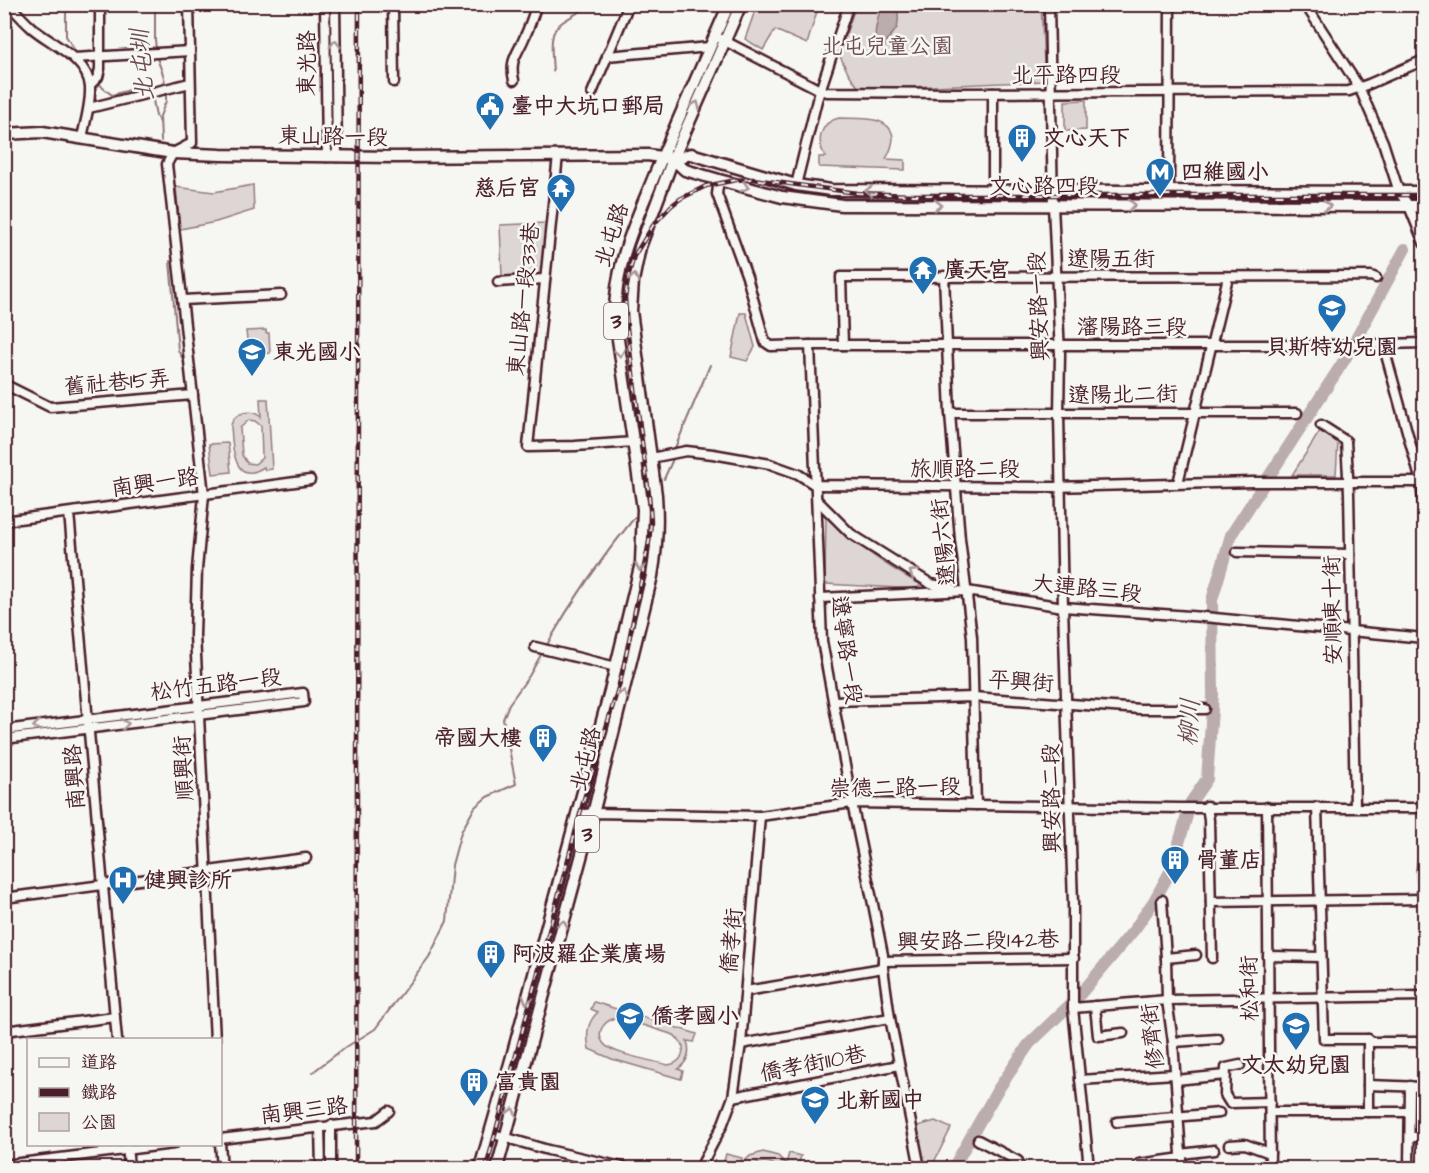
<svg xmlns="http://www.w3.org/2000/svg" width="1429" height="1173" viewBox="0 0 1429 1173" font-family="'Architects Daughter','LXGW WenKai TC',sans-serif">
	<rect width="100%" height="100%" fill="#f6f6f2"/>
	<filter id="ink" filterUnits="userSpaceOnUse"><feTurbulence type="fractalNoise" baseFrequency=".0167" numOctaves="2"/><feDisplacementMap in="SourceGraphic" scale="12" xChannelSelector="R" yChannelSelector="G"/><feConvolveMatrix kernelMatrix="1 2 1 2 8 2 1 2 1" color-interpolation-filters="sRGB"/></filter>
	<g filter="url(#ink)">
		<g fill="#ddd6d5" stroke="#947a80" stroke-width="1.5" fill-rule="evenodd">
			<path d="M757,5H819L807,44L775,30L763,50L745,39Z"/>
			<path d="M856,5H1041L1045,81L864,89L858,87L847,71L839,54Z"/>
			<path d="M1086,100V130L1065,131V101Z"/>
			<path d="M839,118C855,119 890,114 893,137C893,145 890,152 886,159L905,160V170L819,167V157H826C815,142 820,122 839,118Z"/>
			<path d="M253,185L254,210L216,222L180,229L176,187L214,192Z"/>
			<path d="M546,223L543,276H502L500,225Z"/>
			<path d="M740,313H746L755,347L747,361L731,357Z"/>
			<path d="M266,330V333H269L270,353L249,356L246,331Z"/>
			<path d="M260,399H268L272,469L265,470L264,467C239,483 234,460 232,440C232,436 231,429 231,425C235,411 252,409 261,417ZM249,420L255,421L261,426L262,458L255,464L247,463L242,455L240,428Z"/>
			<path d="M1320,431L1338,442L1336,475H1292Z"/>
			<path d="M228,443L231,472L213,474L209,444Z"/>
			<path d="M826,513C853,543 885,566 920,584L919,589L825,584Z"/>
			<path d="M594,1002L697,1034L694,1042L687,1041C691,1053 688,1062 678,1069L683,1071L681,1079L612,1059L589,1049C586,1034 587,1022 598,1012L591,1009ZM620,1018L674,1035L679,1040L683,1046C684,1057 678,1064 668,1065C654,1061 612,1054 604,1044C594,1031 606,1018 620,1018Z"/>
			<path d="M935,1121L951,1128L931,1168H919L914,1127Z"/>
			<path d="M763,1152L778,1156L786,1164L789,1153L801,1156L797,1168H778L771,1163L765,1162L757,1163L750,1168H722L726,1154L742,1158L741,1165L750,1156Z"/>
		</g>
		<path fill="#bbadae" stroke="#8e747a" stroke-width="1.5" d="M882,5H898C898,26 901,26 886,41L884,50C882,47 878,45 876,42C873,35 879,12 882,5Z"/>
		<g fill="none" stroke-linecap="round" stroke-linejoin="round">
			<g stroke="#8e747a" stroke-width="2">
				<path d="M66,4V36L77,54"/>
				<path d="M155,4V39L156,51"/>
				<path d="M157,57C159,67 165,74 165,85"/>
				<path d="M86,66L103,88L112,95L144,86L148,90"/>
				<path d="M553,71C549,21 552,29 593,4"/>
				<path d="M152,95L156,116L160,123"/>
				<path d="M161,141L160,116L166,101V91"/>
				<path d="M170,261L178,350L186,365"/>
				<path d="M675,448L710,365"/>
				<path d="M664,479L673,459"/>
				<path d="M545,648C571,602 602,557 635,517"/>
				<path d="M313,1072L343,1049L375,1029L429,957L447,921L452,865L461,832L475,807L487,797L516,784L503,719L509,704L529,676L542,653"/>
			</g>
			<path stroke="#bbadae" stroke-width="12" d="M953,1168L997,1091L1029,1044L1078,997L1134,930L1154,901L1171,870L1191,802L1207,779L1213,695L1212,600L1231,535L1345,359L1405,249"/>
			<g stroke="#4a1f2b" stroke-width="13">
				<g id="minor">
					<path d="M9,4C16,12 24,21 32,28C51,44 88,59 90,87C91,104 85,122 82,138"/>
					<path d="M189,4L192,143L173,153L167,164L204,495L197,569L195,635L215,1040"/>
					<path d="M325,4L327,157"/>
					<path d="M335,4L337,157"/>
					<path d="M393,4L394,82"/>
					<path d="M1049,4L1053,205L1060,354L1059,414L1063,607L1073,903V1008L1089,1168"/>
					<path d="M1305,4L1359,87L1383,142L1399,192L1409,206L1424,243"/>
					<path d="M1422,4L1424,7"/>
					<path d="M721,39L820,90L827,92L957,93L1349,91L1369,84L1424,60"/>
					<path d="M607,56L710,47"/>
					<path d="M74,58L190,51"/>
					<path d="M514,80C509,59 518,54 525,36C530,26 533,15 537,4"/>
					<path d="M90,85L98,77L100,69V4"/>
					<path d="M592,93L629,4"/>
					<path d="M993,93V189"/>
					<path d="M89,108L190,83"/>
					<path d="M558,155L528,447L575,446L649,441"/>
					<path d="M719,180L717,194L747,277L765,342L771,346L810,345L822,641L852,803L874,909L883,955V968L890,1018L920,1168"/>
					<path d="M796,185L817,100L849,4"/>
					<path d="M1169,191L1170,4"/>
					<path d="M944,276L950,413L960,539L972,637L976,805"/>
					<path d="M498,282L544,279"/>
					<path d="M183,300L281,295"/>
					<path d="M1383,344L1421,482L1424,512"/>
					<path d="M810,345H1347L1424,343"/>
					<path d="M843,345L841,277L1371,276L1376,278"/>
					<path d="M4,384L50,407L193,395"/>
					<path d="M950,413H1297"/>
					<path d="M1321,425L1346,441L1349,493L1355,807"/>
					<path d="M636,461L686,451L713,454L770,464L798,474L815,485L1053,487L1253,482H1424"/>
					<path d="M1178,483L1228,277"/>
					<path d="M817,500L851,534L931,584L952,588"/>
					<path d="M69,513L117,1040"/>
					<path d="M4,521L310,480"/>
					<path d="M1237,552L1350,554"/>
					<path d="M820,598L967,591L1063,607L1204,617L1424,638"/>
					<path d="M535,647L616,667"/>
					<path d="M834,701L973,697L1140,709H1205"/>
					<path d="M4,730L303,693L304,702L4,739"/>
					<path d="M1207,806L1209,820L1212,958"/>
					<path d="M1267,807L1270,1168"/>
					<path d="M1317,807L1324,1039H1368L1372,1042H1424"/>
					<path d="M576,815L593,813L760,816L852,803L1180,808H1424"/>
					<path d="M4,898L306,858"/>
					<path d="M1423,899L1422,871L1424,855"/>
					<path d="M1162,900L1166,958L1167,1000L1173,1042L1182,1168"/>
					<path d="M1211,902L1424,899"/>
					<path d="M1268,956L1321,957"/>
					<path d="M1166,958L1196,955"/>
					<path d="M883,961L1074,958"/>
					<path d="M746,991L883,968"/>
					<path d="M1095,1006L1098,1036L1123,1033"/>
					<path d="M1073,1008L1167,1000L1424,996"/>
					<path d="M4,1031L115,1017"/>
					<path d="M1368,1039V1112"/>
					<path d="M1173,1042L1218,1039"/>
					<path d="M741,1044L890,1018"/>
					<path d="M1240,1065L1226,1068L1225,1095L1230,1103L1270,1102"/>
					<path d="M1080,1080L1175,1074"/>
					<path d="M1176,1080L1225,1075"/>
					<path d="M1368,1085L1424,1087"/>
					<path d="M733,1097L899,1065"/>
					<path d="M1270,1112H1409"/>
					<path d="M1117,1122L1219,1113"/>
					<path d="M320,1127L321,1168"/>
					<path d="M490,1133L548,1150L626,1168"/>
					<path d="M1410,1137H1424"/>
					<path d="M220,1139L376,1121L389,1111"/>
					<path d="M978,1140L1018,1161L1019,1168"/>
					<path d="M220,1143L222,1168"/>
					<path d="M127,1145L129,1168"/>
					<path d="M1229,1145L1245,1144L1270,1153"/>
					<path d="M1181,1154L1214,1150"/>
					<path d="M1139,1164L1182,1158"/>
					<path d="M4,1165L173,1144"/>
					<path d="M331,1168V1125"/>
					<path d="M700,1168L722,1126L733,1097L741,1044L760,816"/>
					<path d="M1409,1168L1410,1086"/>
				</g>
			</g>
			<g stroke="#4a1f2b" stroke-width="15">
				<g id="major">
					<path d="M4,134L42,132L173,153L221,155L396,157L648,155L673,159L691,154L796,185L831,190L1424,192"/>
					<path d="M673,159L685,170L719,180L782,197L842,205L1424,206"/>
					<path d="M480,1168L511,1060L610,691L641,563L643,509L615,319C614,265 635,223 655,174C679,117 704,61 729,4"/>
					<path d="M497,1168L595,806L652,576C657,548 658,523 656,495L631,311L633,281L640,247L673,159L741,4"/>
				</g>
			</g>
			<use href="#minor" stroke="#f6f6f2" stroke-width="8"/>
			<use href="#major" stroke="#f6f6f2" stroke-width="10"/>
			<g stroke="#4a1f2b" stroke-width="4.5">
				<g id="rail">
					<path d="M356,1168L359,4"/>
					<path d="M486,1168L584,799L621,679L649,542L651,522L649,495L627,328L625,298L629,274L634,256L654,224L671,206L680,199L706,186L736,180L753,179L857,193L914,195H1424"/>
				</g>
			</g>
			<use href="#rail" stroke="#f6f6f2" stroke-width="2" stroke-dasharray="7" stroke-linecap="butt"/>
		</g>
		<defs><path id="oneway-chevron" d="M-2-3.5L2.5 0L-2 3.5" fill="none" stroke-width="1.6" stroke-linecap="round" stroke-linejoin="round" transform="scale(1.5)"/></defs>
		<g stroke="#a99598">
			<use href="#oneway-chevron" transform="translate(335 44) rotate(-90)"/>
			<use href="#oneway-chevron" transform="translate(696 105) rotate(-66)"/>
			<use href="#oneway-chevron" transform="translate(745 187) rotate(15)"/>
			<use href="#oneway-chevron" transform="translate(869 191) rotate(180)"/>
			<use href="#oneway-chevron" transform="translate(938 205)"/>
			<use href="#oneway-chevron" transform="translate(1132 205)"/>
			<use href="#oneway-chevron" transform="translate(1327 206)"/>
			<use href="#oneway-chevron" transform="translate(634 278) rotate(-80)"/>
			<use href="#oneway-chevron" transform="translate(620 353) rotate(81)"/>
			<use href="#oneway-chevron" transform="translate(640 567) rotate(100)"/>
			<use href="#oneway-chevron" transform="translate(913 573) rotate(-148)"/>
			<use href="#oneway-chevron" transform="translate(623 694) rotate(-76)"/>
			<use href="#oneway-chevron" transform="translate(125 724) rotate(-8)"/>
			<use href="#oneway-chevron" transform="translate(37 726) rotate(173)"/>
			<use href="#oneway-chevron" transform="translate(563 924) rotate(-75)"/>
			<use href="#oneway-chevron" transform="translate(527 1000) rotate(105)"/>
			<use href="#oneway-chevron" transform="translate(512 1112) rotate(-75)"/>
		</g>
	</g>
	<defs>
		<g id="civic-pin" transform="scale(1.5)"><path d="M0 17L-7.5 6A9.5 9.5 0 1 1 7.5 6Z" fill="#1f6fb2" stroke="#f6f6f2"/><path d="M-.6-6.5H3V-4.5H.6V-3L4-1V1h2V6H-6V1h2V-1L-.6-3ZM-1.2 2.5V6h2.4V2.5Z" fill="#fff"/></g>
		<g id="building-pin" transform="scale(1.5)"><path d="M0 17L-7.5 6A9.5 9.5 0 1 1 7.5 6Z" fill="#1f6fb2" stroke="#f6f6f2"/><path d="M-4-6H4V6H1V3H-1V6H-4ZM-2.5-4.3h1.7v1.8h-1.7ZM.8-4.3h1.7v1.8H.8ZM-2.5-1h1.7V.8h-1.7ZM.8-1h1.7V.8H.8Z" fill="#fff"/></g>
		<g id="metro-pin" transform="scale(1.5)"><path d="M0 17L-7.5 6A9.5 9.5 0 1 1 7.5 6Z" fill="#1f6fb2" stroke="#f6f6f2"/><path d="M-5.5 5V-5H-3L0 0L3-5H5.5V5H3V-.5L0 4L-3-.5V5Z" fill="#fff"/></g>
		<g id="temple-pin" transform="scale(1.5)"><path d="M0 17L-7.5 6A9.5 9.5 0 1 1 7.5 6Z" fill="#1f6fb2" stroke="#f6f6f2"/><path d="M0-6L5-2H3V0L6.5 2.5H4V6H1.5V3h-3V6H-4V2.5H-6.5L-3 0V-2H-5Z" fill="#fff"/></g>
		<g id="school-pin" transform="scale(1.5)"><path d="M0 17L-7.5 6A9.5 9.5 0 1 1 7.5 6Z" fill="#1f6fb2" stroke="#f6f6f2"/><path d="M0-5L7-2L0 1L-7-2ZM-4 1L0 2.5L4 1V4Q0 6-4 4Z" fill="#fff"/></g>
		<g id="hospital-pin" transform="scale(1.5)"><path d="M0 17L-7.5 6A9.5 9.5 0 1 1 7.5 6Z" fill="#1f6fb2" stroke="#f6f6f2"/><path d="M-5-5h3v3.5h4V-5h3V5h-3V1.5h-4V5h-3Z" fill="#fff"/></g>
	</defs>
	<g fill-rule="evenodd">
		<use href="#civic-pin" x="490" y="106"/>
		<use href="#building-pin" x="1022" y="138"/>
		<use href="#metro-pin" x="1160" y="172"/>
		<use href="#temple-pin" x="561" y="188"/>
		<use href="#temple-pin" x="923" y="270"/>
		<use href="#school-pin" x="1332" y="308"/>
		<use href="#school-pin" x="252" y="352"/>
		<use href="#building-pin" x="543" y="738"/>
		<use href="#building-pin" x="1175" y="860"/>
		<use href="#hospital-pin" x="123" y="880"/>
		<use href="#building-pin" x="491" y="954"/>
		<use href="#school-pin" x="630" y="1016"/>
		<use href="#school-pin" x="1296" y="1026"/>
		<use href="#building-pin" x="474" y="1082"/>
		<use href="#school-pin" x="815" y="1100"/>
	</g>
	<g text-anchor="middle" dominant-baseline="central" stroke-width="5" stroke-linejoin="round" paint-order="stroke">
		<g fill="#f6f6f2" stroke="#7e6067" stroke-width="1.5">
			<rect x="604" y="303" width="24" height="36" rx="4.5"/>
			<rect x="575" y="816" width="24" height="36" rx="4.5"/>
		</g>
		<g font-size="21" font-weight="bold" fill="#4a1f2b">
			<text x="616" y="321">3</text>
			<text x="587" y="834">3</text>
		</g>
		<g font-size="22" fill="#6f4d56" stroke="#f6f6f2">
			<text x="887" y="46">北屯兒童公園</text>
		</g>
		<g font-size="22" fill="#4a1f2b" stroke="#f6f6f2">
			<text transform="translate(307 63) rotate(-90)">東光路</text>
			<text x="1066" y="75">北平路四段</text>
			<text transform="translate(333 137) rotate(1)">東山路一段</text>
			<text x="1044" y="186">文心路四段</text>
			<text transform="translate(612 235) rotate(-72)">北屯路</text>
			<text x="1111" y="259">遼陽五街</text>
			<text transform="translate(524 299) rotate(-84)">東山路一段33巷</text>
			<text transform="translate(1039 306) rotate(-92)">興安路一段</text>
			<text x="1132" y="327">瀋陽路三段</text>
			<text transform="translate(117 383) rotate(-5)">舊社巷15弄</text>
			<text transform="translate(1123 395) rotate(-1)">遼陽北二街</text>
			<text x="965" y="469">旅順路二段</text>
			<text transform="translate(155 483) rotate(-8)">南興一路</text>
			<text transform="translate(944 542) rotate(-96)">遼陽六街</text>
			<text transform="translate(1087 589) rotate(6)">大連路三段</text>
			<text transform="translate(1333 610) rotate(-91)">安順東十街</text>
			<text transform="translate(846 650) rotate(82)">遼寧路一段</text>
			<text transform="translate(1021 682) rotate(4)">平興街</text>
			<text transform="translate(216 685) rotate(-7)">松竹五路一段</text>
			<text transform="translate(586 759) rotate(-76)">北屯路</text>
			<text transform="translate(184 768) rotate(-93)">順興街</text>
			<text transform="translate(75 777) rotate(-94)">南興路</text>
			<text transform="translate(895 788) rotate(-1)">崇德二路一段</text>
			<text transform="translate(1052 798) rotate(-91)">興安路二段</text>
			<text transform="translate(732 941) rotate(-85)">僑孝街</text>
			<text transform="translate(978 941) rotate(-1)">興安路二段142巷</text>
			<text transform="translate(1250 988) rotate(-91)">松和街</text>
			<text transform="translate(1153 1036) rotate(-96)">修齊街</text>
			<text transform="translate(813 1064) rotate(-11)">僑孝街110巷</text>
			<text transform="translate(304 1111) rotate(-7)">南興三路</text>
		</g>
		<g font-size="22" font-weight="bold" fill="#4a1f2b" stroke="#f6f6f2" text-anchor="start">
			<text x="511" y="106">臺中大坑口郵局</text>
			<text x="1043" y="138">文心天下</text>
			<text x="1181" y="172">四維國小</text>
			<text x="540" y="188" text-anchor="end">慈后宮</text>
			<text x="944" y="270">廣天宮</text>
			<text x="1332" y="347" text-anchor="middle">貝斯特幼兒園</text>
			<text x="273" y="352">東光國小</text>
			<text x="522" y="738" text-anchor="end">帝國大樓</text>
			<text x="1196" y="860">骨董店</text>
			<text x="144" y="880">健興診所</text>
			<text x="512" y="954">阿波羅企業廣場</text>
			<text x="651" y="1016">僑孝國小</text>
			<text x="1296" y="1065" text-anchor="middle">文太幼兒園</text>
			<text x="495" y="1082">富貴園</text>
			<text x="836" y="1100">北新國中</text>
		</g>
		<g font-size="24" font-style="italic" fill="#6c4a52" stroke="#f6f6f2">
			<text transform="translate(143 65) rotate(-95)">北屯圳</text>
			<text transform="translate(1190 722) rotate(-86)">柳川</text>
		</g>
	</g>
	<rect width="1429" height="1173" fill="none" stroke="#f6f6f2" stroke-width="24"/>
	<rect x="12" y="12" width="1405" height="1149" fill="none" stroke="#4a1f2b" stroke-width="2" filter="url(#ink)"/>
	<rect x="27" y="1038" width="195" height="108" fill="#f6f6f2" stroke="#b1a0a2" stroke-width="1.5"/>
	<rect x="39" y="1058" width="30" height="9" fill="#f6f6f2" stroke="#b1a0a2" stroke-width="1.5"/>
	<text x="81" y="1068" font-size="18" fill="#4a1f2b">道路</text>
	<rect x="39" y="1088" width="30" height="9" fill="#4a1f2b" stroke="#b1a0a2" stroke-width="1.5"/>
	<text x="81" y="1098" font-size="18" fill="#4a1f2b">鐵路</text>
	<rect x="39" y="1113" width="30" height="18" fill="#ddd6d5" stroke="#b1a0a2" stroke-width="1.5"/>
	<text x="81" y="1128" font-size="18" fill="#4a1f2b">公園</text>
</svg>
